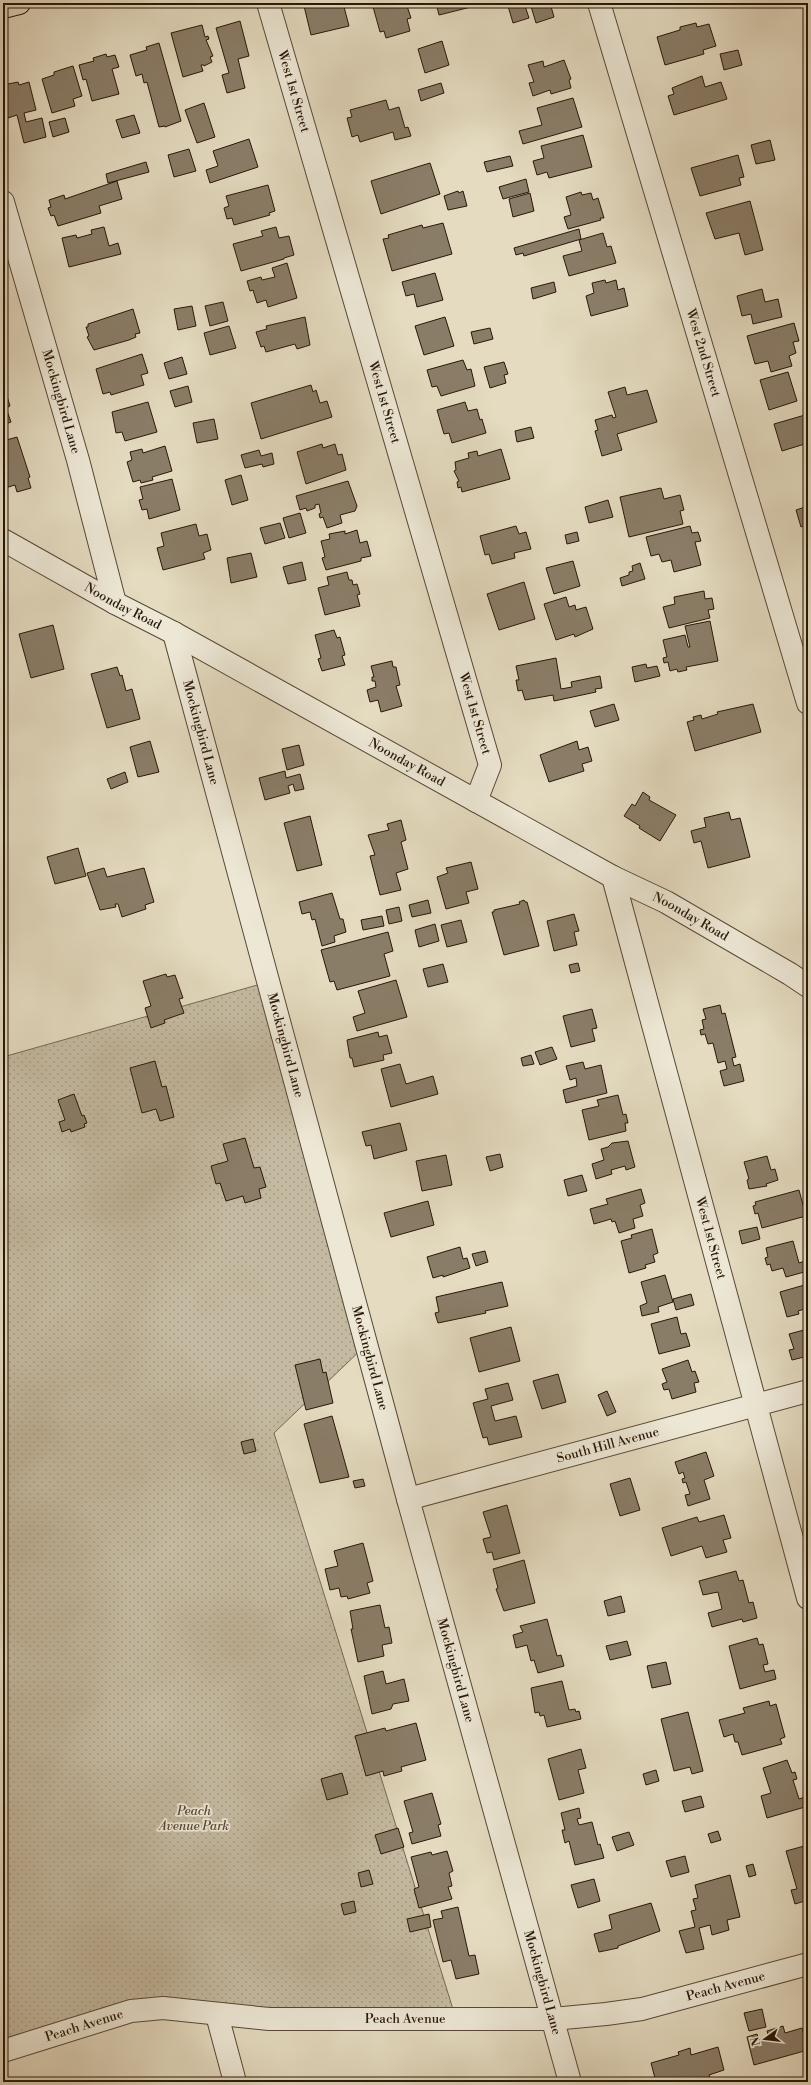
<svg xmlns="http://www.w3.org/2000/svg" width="811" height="2085" viewBox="0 0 811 2085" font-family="'Libre Bodoni',serif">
	<defs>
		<pattern id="park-dots" width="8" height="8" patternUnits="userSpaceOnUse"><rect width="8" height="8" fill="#c4baa1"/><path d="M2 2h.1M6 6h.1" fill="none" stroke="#a89f89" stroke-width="1.8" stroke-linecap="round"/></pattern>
	</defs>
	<rect width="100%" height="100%" fill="#e4dbc0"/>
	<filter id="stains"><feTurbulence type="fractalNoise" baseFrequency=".005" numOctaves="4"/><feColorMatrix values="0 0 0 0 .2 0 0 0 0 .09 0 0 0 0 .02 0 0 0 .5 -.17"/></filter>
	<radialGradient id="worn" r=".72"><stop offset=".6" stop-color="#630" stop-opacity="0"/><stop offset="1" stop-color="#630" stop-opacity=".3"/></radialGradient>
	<path fill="url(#park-dots)" stroke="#766854" d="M268,982L367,1344L274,1433L456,2019L163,2008L3,2055V1057Z"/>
	<g fill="#8a7d68" stroke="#291708">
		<path d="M313,3H343L349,26L311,35L304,6Z"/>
		<path d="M372,3H406L411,18L407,19L410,31L386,38L384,31L380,32Z"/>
		<path d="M436,3H470L471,7L439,15Z"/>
		<path d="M519,3H524L529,18L513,23L508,6Z"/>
		<path d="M530,3H550L554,17L536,23Z"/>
		<path d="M240,21L249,56L238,59L245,88L227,93L222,75L229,73L216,28Z"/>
		<path d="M696,23L697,27L709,24L716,46L703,50L704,54L665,65L657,37L680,30V27Z"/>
		<path d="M202,25L205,37L208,36L209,39L206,40L213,56L210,57L212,62L204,66V65H201L203,71L183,77L171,33Z"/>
		<path d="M442,41L449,65L425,73L418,49Z"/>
		<path d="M159,43L181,121L165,127V126L159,127L147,82L144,83L142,74L136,76L130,55L147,50L146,47Z"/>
		<path d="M738,50L742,65L724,70L720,54Z"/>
		<path d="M106,54L107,57L115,55L119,67L112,69L119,94L92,101L86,79L83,80L79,65L94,61L93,58Z"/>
		<path d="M564,60L571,79L569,80L571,88L551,94L550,90L533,96L529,83L534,82L528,65L543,61L544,67Z"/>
		<path d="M73,66L82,96L73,99L75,106L52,113L42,79L54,75V72Z"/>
		<path d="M702,76L705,87L721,82L727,99L674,115L668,96L674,94L672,88Z"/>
		<path d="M18,82L19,85L29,82L36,110L24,113L26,122L42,118L46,137L24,143L17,115L8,118L3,99V85Z"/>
		<path d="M441,83L444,93L421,101L418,90Z"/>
		<path d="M573,98L582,127L523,144L519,131L542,125L537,108Z"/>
		<path d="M386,100L389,110L399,107L405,128L408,127L411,136L395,140L393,132L360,142L358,135L352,137L347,118L352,117L350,110Z"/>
		<path d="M204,103L215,137L197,143L185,110Z"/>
		<path d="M134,115L140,133L122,138L116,120Z"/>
		<path d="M65,118L69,132L53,137L49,122Z"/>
		<path d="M583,135L592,167L549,178L547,172L537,175L533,161L544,158L541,146Z"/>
		<path d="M249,139L258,167L210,183L206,170L218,166L213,151Z"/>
		<path d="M770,140L775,160L756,164L751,145Z"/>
		<path d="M189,149L196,171L174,177L168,155Z"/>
		<path d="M738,155L744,177L739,178L741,185L700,196L691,168Z"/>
		<path d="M510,156L513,166L487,172L484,162Z"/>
		<path d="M146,162L149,172L108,183L106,174Z"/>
		<path d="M430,163L440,194L381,214L371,181Z"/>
		<path d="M526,179L529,192L503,199L499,187Z"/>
		<path d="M117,181L122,199L99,206L101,213L58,226L54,215L51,216L48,208L51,207L49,200L64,195L65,199Z"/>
		<path d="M268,185L275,211L269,213L270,215L234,225L232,218L227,219L224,208L229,206L226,196Z"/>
		<path d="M458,191L459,193L463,191L467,206L448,210L444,196Z"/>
		<path d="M581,192L582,195L591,193L593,200L598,198L604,218H600L601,220L568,229L564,217L571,215L566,197Z"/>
		<path d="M530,193L534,211L513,217L509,199Z"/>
		<path d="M750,201L763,250L745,255L739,233L715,239L706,213Z"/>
		<path d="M443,223L452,254L392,271L383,239L389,238L388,235L422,225L423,228Z"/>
		<path d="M104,227L109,246L118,243L121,254L69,267L62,238L76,235L77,238L92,234L91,230Z"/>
		<path d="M276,227L279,238L289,236L294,255L284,258V259L241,271L233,244L263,236L261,231Z"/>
		<path d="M579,229L581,239L524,256L523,253L516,255L514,248Z"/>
		<path d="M603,233L607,247L611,246L616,263L569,276L563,256L582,251L579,240Z"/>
		<path d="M287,263L297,298L268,307L266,300L257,303L253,290L250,291L247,281L261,277L262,280L275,277L272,268Z"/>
		<path d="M435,273L443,300L417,307L414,294L406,296L402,282Z"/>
		<path d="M605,280L606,283L616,280L618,290L624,288L628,306L591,316L586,296L594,293L592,283Z"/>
		<path d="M554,282L556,292L533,299L531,288Z"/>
		<path d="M762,289L765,302L778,299L782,317L753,324L751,314L742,316L737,296Z"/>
		<path d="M223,302L228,321L210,326L205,306Z"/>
		<path d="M192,306L196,326L178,330L174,309Z"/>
		<path d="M133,309L140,333L135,334L136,337L129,340L94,350L87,337L89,336L86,327H88V324Z"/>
		<path d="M305,317L310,345L297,349L295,344L266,352L264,346L261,347L256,332L267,329L266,326Z"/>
		<path d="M445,317L454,346L424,355L415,326Z"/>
		<path d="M794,323L799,341L793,342L796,353L789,356L792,366L771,372L768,361L755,364L747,336Z"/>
		<path d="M229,326L236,348L210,355L204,333Z"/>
		<path d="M490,328L493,339L474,344L471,332Z"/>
		<path d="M142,354L148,373L141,375L144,385L111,395L110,392L103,394L96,369Z"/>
		<path d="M182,357L187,374L169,379L164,363Z"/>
		<path d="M463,360L467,370L471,369L475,386L441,396L437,386L432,387L427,370Z"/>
		<path d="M504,362L508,374L504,375L506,383L490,388L484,367Z"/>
		<path d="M788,372L797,401L769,410L760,380Z"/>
		<path d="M311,385L313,392L316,390L320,403L327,401L332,417L261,439L251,403Z"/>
		<path d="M188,386L192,402L175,407L170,391Z"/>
		<path d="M625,387L627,395L647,390L657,422L617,434L622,450L602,456L595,431L598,430L595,420L612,415L613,418L616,417L608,392Z"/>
		<path d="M6,393L10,406L6,408L11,422L3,425V394Z"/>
		<path d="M148,402L157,432L125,441L122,432L116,433L112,412Z"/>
		<path d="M465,402L468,411L477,409L480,420L482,419L486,433L452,443L449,433L444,434L437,410Z"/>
		<path d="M805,415L808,426V443L782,451L774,424Z"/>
		<path d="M214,419L218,439L197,443L193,423Z"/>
		<path d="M531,427L534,438L517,442L515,431Z"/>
		<path d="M17,437L30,477L28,478L31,488L17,492L15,485L5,488L3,481V441Z"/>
		<path d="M322,444L323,448L335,444L338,455L342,454L346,470L306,484L297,452Z"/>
		<path d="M165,446L172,471L152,477L153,480L141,483L140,480L133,482L127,462L132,460L130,452L142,449L143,453Z"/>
		<path d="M501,449L510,479L462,492L461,487L458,488L457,482L459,481L454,471L456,470L455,462L469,458L468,453L477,451L478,456Z"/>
		<path d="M259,450L261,456L272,453L274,464L263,467L262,464L245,468L241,455Z"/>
		<path d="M241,475L248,500L232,505L225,480Z"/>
		<path d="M172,479L180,510L149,519L147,509L142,510L139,500L143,499L140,487Z"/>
		<path d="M348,481L357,506L355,511L340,515L342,523L327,528L323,517L320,518L319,514L321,513L319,504L315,505V508L307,511L306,508L300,510L296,496Z"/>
		<path d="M661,488L664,499L680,495L684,510L680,511L683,524L629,537L620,497Z"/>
		<path d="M608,500L613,517L589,523L585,507Z"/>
		<path d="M808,506V532L806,525L801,527L796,510Z"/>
		<path d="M300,513L306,533L289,538L283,518Z"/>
		<path d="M280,523L285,538L265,544L260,528Z"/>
		<path d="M196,524L199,536L207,534L211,550L203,553L205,559L163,570L157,548L164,546L161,533Z"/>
		<path d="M516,526L519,534L526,532L531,549L514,553L515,558L492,564L489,554L485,555L480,536Z"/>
		<path d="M690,526L692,533L698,532L701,541L695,542L701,565L674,572L671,560L662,562L659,554L651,556L646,537Z"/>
		<path d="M357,530L360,543L367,541L371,556L361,558V561L326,570L322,558L325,557L321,541L330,539L329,534L345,531V534Z"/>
		<path d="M577,532L579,541L567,544L565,535Z"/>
		<path d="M251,553L257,577L231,583L227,558Z"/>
		<path d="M573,561L580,586L554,594L546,568Z"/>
		<path d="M302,562L306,580L288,584L283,567Z"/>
		<path d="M640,563L645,579L622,586L620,578L629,575V572L633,571L632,566Z"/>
		<path d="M347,572L349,580H352L353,585L357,584L360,594L357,595L360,606L325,615L318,588L329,585L327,577Z"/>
		<path d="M524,582L535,619L499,630L487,594Z"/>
		<path d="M704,591L705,599L712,598L714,609L708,610L710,618L669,628L663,607L675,604L674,597Z"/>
		<path d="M566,597L569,607L575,605L576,610L586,607L593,629L575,637L574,634L556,640L544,604Z"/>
		<path d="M710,621L718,661L686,667L687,670L678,672L677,669L670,671L668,662L664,663L663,658L667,657L663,640L685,635L688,647H690L685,626Z"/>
		<path d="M53,625L64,669L31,678L19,634Z"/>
		<path d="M334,630L337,638L340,637L345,655L342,656L345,665L322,671L318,659L321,658L315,635Z"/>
		<path d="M556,658L561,689L572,687L571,682L600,676L602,688L595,689L596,692L554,701L553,695L525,700L522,690L518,691L516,680H519L516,666Z"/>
		<path d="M392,661L393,667H396L400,685L396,686L402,706L381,712L378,700L370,702L367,690L376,687L375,681H372V677H374L371,666Z"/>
		<path d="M646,664L647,668L657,666L660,676L635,682L632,667Z"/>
		<path d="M117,667L120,676L122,675L126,691L132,689L140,719L107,728L91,674Z"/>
		<path d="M614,704L619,720L595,727L590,711Z"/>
		<path d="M753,704L761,732L695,751L687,722L694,720L693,717L701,715L702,719L718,714L717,712Z"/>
		<path d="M150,741L159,772L138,777L130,747Z"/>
		<path d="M577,741L579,750L588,747L592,761L582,764L584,771L549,782L540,755Z"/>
		<path d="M299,745L304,765L287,770L282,749Z"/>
		<path d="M285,771L286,778L300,774L304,789L295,791L293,784L288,786L290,793L265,800L259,778Z"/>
		<path d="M125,772L128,782L111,789L107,779Z"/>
		<path d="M643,792L650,797L649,800L676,815L660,841L639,828L640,826L624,816L632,804L635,806Z"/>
		<path d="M729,812L731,820L740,818L750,857L708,868L701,841L694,843L691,831L706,827L704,818Z"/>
		<path d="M310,816L322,865L297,871L284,823Z"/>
		<path d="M401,820L406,840L401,842L408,869L396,873L401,890L380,895L370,856L375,855L368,835L389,830L387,824Z"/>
		<path d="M78,848L86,876L55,884L47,857Z"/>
		<path d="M471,862L478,889L466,892L469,903L446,909L437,877L448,873L446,868Z"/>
		<path d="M104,868L107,877L144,868L154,902L145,905L146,909L122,917L118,904H115L116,907L100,910L87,873Z"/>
		<path d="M332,893L340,919H343L346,932L334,936L335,942L322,946L315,919L312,920L310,912L302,914L299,902Z"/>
		<path d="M428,900L431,913L412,917L409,905Z"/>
		<path d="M524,900L525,902H527L539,946L504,955L492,912H494V910L520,904L519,902Z"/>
		<path d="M399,907L402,921L389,924L386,910Z"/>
		<path d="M574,914L579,931L574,932L577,945L554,951L547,921Z"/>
		<path d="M382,916L384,926L363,930L361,920Z"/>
		<path d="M461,920L467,942L447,947L441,925Z"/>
		<path d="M435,924L439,941L419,947L415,930Z"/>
		<path d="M388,932L393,951L384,954L390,976L337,990L334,981L330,982L321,950Z"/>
		<path d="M578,963L580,971L571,973L569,965Z"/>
		<path d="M443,964L448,982L428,987L423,969Z"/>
		<path d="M166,974L167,977L175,975L183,998L179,999L184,1013L164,1020L165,1023L151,1028L145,1008L151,1006L143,981Z"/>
		<path d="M396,980L407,1017L357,1031L353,1017L365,1013L358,991Z"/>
		<path d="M720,1005L722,1014L725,1013L736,1057L732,1058L734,1066L740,1064L744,1081L724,1086L720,1071L727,1069L725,1061L718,1063L713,1043L708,1044L705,1034L701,1035L700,1030L704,1029L702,1020L706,1019L703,1009Z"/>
		<path d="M592,1009L597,1028L592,1029L595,1041L571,1047L563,1016Z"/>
		<path d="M378,1032L379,1037L387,1035L392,1053L383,1055L384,1060L354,1067L352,1058H350L347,1040Z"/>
		<path d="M552,1047L557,1059L540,1065L535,1052Z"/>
		<path d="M531,1055L534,1064L523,1066L521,1058Z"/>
		<path d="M155,1061L162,1087L166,1086L174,1117L160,1121L156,1109L142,1113L130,1068Z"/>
		<path d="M583,1062L585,1069L601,1065L607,1093L566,1103L563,1090L577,1086L576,1078L570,1080L566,1066Z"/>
		<path d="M400,1064L406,1084L433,1076L438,1094L391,1107L381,1069Z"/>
		<path d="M74,1094L82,1116L84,1115L87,1123L84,1124L85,1127L71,1132L70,1129L62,1132L59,1122L65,1120L58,1100Z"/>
		<path d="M618,1095L623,1115L626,1114L628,1123H625L626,1131L589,1140L582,1110L599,1106L597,1100Z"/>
		<path d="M400,1123L407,1150L374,1159L371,1145L366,1146L362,1132Z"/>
		<path d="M245,1138L254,1168L260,1167L266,1187L259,1189L261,1198L245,1203L243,1196L226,1201L220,1183L216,1184L211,1166L228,1161L223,1144Z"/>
		<path d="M628,1141L635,1167L626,1170L625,1166L611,1170L612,1174L596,1179L592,1164L604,1160L601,1149L608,1147L612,1143Z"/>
		<path d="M500,1154L503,1167L490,1171L486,1157Z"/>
		<path d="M446,1155L452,1185L422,1191L416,1161Z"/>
		<path d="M767,1156L771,1170L775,1169L778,1180L766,1184L767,1186L749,1189L747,1180L749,1179L744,1162Z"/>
		<path d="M582,1175L587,1191L568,1196L564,1180Z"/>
		<path d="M641,1189L645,1203L640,1205L643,1216L633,1219L635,1228L619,1233L615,1221L612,1222L611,1219L594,1224L590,1209L608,1204L606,1199Z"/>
		<path d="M799,1190L806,1216L762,1228L758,1213L755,1214L753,1206L756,1205L755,1202Z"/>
		<path d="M808,1190V1201H807L804,1191Z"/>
		<path d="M428,1201L434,1225L391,1237L384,1213Z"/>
		<path d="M757,1227L760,1239L742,1244L739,1231Z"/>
		<path d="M652,1229L658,1253L653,1255L655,1262L645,1265L646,1268L629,1273L621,1241L632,1238L631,1235Z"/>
		<path d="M793,1241L799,1263L808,1260V1271L786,1277L783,1268L772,1271L770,1264L767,1265L765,1258L768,1257L766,1248Z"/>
		<path d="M460,1247L463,1259L467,1258L470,1268L443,1277V1275L433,1278L427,1257Z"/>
		<path d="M485,1251L488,1262L476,1266L472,1254Z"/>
		<path d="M665,1275L673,1302L658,1307L659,1312L642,1316L640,1306L647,1303L641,1282Z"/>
		<path d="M502,1282L508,1306L485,1311L486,1313L438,1323L435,1313L439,1312L436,1297Z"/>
		<path d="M808,1284V1308L798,1311L799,1314L787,1317L780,1292Z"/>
		<path d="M691,1294L694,1305L676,1310L673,1299Z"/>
		<path d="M677,1317L681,1334L686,1333L690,1346L659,1354L651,1324Z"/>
		<path d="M511,1327L520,1361L479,1372L470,1338Z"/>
		<path d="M808,1329V1356L792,1360L789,1350L794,1349L789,1334Z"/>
		<path d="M320,1359L323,1373L326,1372L333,1403L306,1410L295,1365Z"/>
		<path d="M688,1360L692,1372L695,1371L699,1382L694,1383L696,1392L672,1399L669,1389L664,1390L662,1384L667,1382L662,1369Z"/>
		<path d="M558,1374L566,1402L542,1409L533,1381Z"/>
		<path d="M508,1383L513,1400L491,1406L495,1421L516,1416L522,1437L489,1445L487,1437L483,1438L473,1403L488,1399L485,1389Z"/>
		<path d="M607,1391L616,1412L607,1416L598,1395Z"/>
		<path d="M332,1416L349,1477L320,1483L304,1424Z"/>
		<path d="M253,1439L256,1451L244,1454L241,1442Z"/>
		<path d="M706,1452L714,1476L704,1480L710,1499L688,1506L685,1495L690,1494L686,1482L683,1483L682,1479L685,1478L683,1472L679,1474L675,1462Z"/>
		<path d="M630,1478L640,1510L620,1516L610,1484Z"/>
		<path d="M363,1479L365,1486L355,1488L353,1481Z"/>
		<path d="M507,1505L520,1553L494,1560L492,1552L487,1553L483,1539L491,1537L483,1512Z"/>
		<path d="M724,1515L731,1538L723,1540L727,1552L706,1558L702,1546L671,1556L662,1528L697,1517L699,1522Z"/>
		<path d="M363,1543L373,1581L367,1583L370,1593L348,1599L347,1596L341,1597L339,1588L330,1590L325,1569L338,1566L334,1551Z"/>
		<path d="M524,1560L535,1603L504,1611L496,1589L498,1588L493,1569Z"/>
		<path d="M736,1571L739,1581L743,1580L749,1603L753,1602L757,1618L743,1622L742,1619L712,1627L708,1613L722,1609L718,1592L703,1595L699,1581Z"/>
		<path d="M621,1596L625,1612L608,1616L604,1601Z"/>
		<path d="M380,1605L385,1628L389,1627L392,1643L382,1645L384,1656L358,1662L351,1629H353L350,1611Z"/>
		<path d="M547,1619L557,1656L561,1655L564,1666L538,1673L534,1660L531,1661L527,1645L516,1648L513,1635L523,1632L520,1626Z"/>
		<path d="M757,1638L759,1645L763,1644L768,1664L763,1665L765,1672L774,1670L776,1679L740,1689L729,1646Z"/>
		<path d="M627,1641L631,1655L610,1660L606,1646Z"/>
		<path d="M666,1662L671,1684L652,1688L647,1666Z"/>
		<path d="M383,1671L386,1684L404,1679L409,1701L393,1704L391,1709L372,1714L364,1676Z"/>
		<path d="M562,1681L569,1710L575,1709L576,1712L579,1711L581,1719L547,1727L544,1715L540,1716L539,1712L535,1713L531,1688Z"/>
		<path d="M769,1701L770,1706L776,1704L785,1737L780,1739L782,1744L742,1755L738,1742H735L733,1734L724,1737L719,1720L745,1713L743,1708Z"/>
		<path d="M688,1712L703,1771L692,1774L690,1767L674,1771L661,1719Z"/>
		<path d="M416,1723L426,1760L401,1767L402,1771L384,1776L383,1771L366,1776L355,1736L385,1728L386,1731Z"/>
		<path d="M581,1749L586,1768L578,1770L584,1793L559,1800L548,1759Z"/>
		<path d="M787,1760L792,1773L795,1772L797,1779L793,1780L799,1799L808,1796V1815L805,1807L767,1818L761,1796L771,1793L763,1768Z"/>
		<path d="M656,1770L659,1781L646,1785L643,1774Z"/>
		<path d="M342,1773L348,1794L327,1800L321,1779Z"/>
		<path d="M432,1793L441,1824L438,1825L441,1836L412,1844L409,1833L413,1832L404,1801Z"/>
		<path d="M701,1796L704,1807L685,1812L682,1801Z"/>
		<path d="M579,1808L581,1818L577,1819L579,1825L592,1822L598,1845L600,1844L604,1858L575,1865L569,1841L565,1843L562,1830H565L561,1813Z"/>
		<path d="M398,1828L404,1847L381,1854L375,1835Z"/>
		<path d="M718,1831L721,1840L711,1843L708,1834Z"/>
		<path d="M629,1832L634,1845L617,1851L612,1837Z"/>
		<path d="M808,1845V1900L795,1904L791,1890L797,1889L786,1851Z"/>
		<path d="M447,1851L453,1871L449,1873L452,1886L448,1887L452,1899L419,1908L414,1889L419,1887L411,1857L431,1852L432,1855Z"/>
		<path d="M685,1856L689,1872L671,1877L666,1861Z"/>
		<path d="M753,1864L756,1875L749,1877L746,1866Z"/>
		<path d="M369,1870L373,1884L361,1887L358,1873Z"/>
		<path d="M730,1875L740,1917L727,1920L729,1930L712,1935L710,1925L699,1928L704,1949L686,1953L679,1931L695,1927L691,1911L696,1910L693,1899L698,1898L695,1885Z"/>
		<path d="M594,1879L600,1901L578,1908L571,1885Z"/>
		<path d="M354,1901L356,1912L344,1915L341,1904Z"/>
		<path d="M651,1903L660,1931L618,1946V1948L599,1952L594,1934L612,1929L609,1915Z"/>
		<path d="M458,1907L469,1956L475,1955L479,1974L456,1979L451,1960L443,1962L433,1920L443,1918L441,1911Z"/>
		<path d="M429,1914L431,1927L410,1932L407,1919Z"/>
		<path d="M762,2009L766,2027L749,2031L744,2013Z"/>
		<path d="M783,2026L785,2033L802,2028L808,2050L754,2065L747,2037L757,2034L759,2040L769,2037L767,2031Z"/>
		<path d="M718,2047L724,2070L709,2075L712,2082H655H656L651,2063L679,2055L678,2052L690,2048L691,2055Z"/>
	</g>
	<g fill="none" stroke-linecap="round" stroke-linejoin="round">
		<g stroke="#584836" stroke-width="24">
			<g id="minor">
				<path id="s1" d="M268,3L490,765L476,801"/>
				<path id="s2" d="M599,3L808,703"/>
				<path id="s3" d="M3,202L78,460L115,603"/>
				<path id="s4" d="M3,540L115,603L174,633L613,877L666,902L790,974L808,986"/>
				<path id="s5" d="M174,633L408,1499L570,2082"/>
				<path id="s6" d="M613,877L808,1598"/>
				<path id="s7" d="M408,1499L808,1391"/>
				<path d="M217,2015L235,2082"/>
				<path id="s8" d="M3,2051L131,2011L163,2008L269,2019H553L606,2014L642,2009L808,1964"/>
			</g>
		</g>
		<g stroke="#291708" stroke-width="24">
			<path id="major" d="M3,7L19,3"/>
		</g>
		<use href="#minor" stroke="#ede8d6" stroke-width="22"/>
		<use href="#major" stroke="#e4dbc0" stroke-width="22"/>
	</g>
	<g text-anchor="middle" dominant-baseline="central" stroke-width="3.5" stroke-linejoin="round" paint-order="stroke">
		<g font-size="13" fill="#291708" stroke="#ede8d6">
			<text stroke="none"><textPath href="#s1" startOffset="92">West 1st Street</textPath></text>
			<text stroke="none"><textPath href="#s2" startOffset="365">West 2nd Street</textPath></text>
			<text stroke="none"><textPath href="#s3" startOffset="208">Mockingbird Lane</textPath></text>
			<text stroke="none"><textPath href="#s1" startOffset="416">West 1st Street</textPath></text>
			<text stroke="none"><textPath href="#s4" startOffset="137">Noonday Road</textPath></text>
			<text stroke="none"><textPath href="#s1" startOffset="740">West 1st Street</textPath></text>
			<text stroke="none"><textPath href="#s5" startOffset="103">Mockingbird Lane</textPath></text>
			<text stroke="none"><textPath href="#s4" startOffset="461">Noonday Road</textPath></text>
			<text stroke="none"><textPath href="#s4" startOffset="784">Noonday Road</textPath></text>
			<text stroke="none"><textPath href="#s5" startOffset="427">Mockingbird Lane</textPath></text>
			<text stroke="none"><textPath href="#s6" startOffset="374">West 1st Street</textPath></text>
			<text stroke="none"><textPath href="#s5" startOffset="751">Mockingbird Lane</textPath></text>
			<text stroke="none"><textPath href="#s7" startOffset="207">South Hill Avenue</textPath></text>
			<text stroke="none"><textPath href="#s5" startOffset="1075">Mockingbird Lane</textPath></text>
			<text stroke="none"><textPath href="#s5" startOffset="1399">Mockingbird Lane</textPath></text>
			<text stroke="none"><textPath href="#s8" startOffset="733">Peach Avenue</textPath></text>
			<text stroke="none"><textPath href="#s8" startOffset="409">Peach Avenue</textPath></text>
			<text stroke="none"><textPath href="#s8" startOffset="85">Peach Avenue</textPath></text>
		</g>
		<g font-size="13" font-style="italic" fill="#584836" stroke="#ede8d6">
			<text x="194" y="1811">Peach<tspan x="194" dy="15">Avenue Park</tspan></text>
		</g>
	</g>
	<rect width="811" height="2085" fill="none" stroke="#e4dbc0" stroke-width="16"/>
	<rect x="4" y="4" width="803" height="2077" fill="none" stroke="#291708" stroke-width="2"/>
	<rect x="8" y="8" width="795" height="2069" fill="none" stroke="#291708"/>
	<g transform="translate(765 2039) rotate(255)" stroke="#ede8d6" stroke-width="3" paint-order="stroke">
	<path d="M0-3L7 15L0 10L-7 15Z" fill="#291708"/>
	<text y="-6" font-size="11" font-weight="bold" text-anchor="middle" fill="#291708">N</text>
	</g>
	<rect width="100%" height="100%" filter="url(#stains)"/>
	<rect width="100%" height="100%" fill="url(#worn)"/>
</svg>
